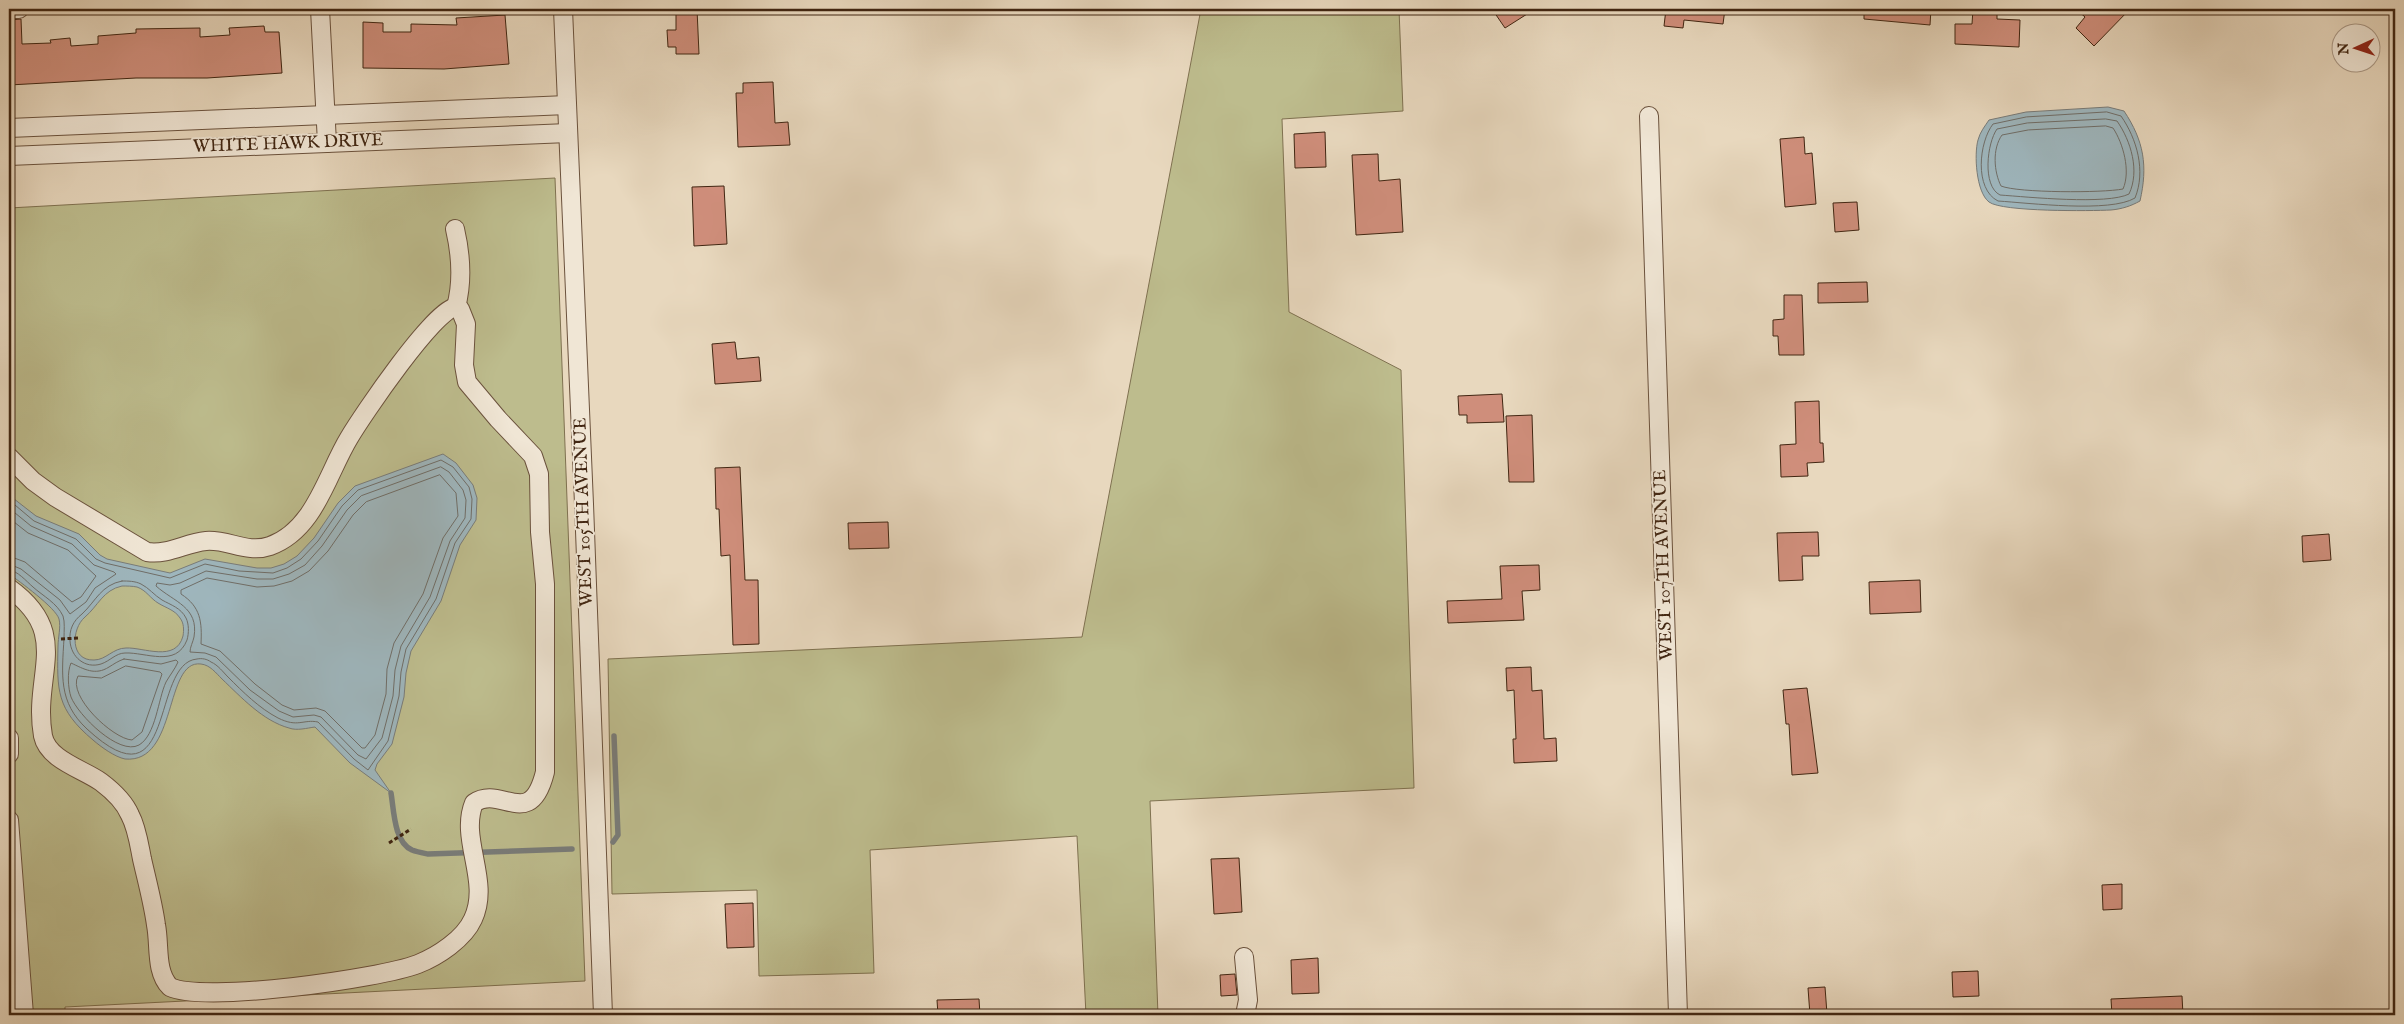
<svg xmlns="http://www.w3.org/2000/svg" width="2404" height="1024" viewBox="0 0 2404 1024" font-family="'IM FELL English',serif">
	<rect width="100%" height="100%" fill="#e8d8be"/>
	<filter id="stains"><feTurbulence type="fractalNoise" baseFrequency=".004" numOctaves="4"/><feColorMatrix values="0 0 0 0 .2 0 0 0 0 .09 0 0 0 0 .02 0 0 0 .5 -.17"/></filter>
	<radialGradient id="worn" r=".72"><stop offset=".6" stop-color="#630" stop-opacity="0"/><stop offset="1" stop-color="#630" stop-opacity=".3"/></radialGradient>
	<g fill="#bdbc8d" stroke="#7f7150">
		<path d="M1201,9H1399L1403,111L1282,119L1289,312L1401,370L1414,788L1150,801L1158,1015H1086L1077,836L870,850L874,973L759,976L757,890L612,894L608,659L1082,637Z"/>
		<path d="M555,178L585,981L65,1007V1015H9V208Z"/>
	</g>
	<g fill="#9eb6bd" stroke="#797c79" fill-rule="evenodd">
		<path d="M2108,107L2124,111C2144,141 2148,166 2140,201C2131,206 2122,209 2111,210C2091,211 2002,212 1989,202C1976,192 1974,154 1978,140C1980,132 1985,126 1989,120L2026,112Z"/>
		<path d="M443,454L456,463L473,485L477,498L476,520L460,545L441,601L411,651L406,673L404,697L392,744L377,764L375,770L391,793L350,763L315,727C307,728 297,731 289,728C263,721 241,697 222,679C216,673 210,665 201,664C164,659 178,764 125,759C115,757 101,747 93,740C56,709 57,690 58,646C58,638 61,627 59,619C56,608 19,581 9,574V495L36,516L79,534L100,555L107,559L170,573L205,559L257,568H271L284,564L297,556L314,538L338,503L355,486ZM122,586C127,586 132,586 137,587C146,590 151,599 158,603C166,608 175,610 180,618C184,623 184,630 183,636C176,663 143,647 126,648C113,648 106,660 94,660C70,661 71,629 85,617C98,606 103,590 122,586Z"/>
	</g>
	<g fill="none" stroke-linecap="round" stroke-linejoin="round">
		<g stroke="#706e68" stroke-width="1">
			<path d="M2107,112L2121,116C2137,139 2146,171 2135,198C2110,213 2029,203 1998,201C1974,189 1979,142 1993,124L2026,117Z"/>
			<path d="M2106,119L2117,121C2131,141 2140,171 2129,194C2107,205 2028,197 2000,195C1982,186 1987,143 1997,129L2027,123Z"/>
			<path d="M2106,126L2113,128C2123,143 2131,171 2123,189C2103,193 2018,193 2001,186C1994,172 1992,149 2002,135L2028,130Z"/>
			<path d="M441,467L449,472L463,490L466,500L465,518L450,541L430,597L401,646L395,670L393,696L382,738L366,759L358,755L321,717L314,715L293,717L279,711L250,690L216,657L205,653L190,652C190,647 193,642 194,637C199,607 174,602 156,586L157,583L170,585L180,583L206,571L257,579H273L289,574L305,565L322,546L347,510L361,496Z"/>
			<path d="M440,475L456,493L458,516L443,538L423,594L394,643L387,669L386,694L375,735L365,748H362L325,711L316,708L294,710L282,705L255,684L220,651L201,644C202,622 201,607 181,594V590L207,578L257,587L274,586L292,581L309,571L328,551L353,515L366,502Z"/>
			<path d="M9,500L34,521L76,539L96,559L105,563L170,578L205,564L239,571L273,573L287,568L301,559L318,541L342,506L358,490L441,460L453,467L469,487L472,499L471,519L455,543L436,599L406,649L401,672L399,696L388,741L368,770L354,759L318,722C303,719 298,728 278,718C259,708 243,692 228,677C223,672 218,665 211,662C207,659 202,658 197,659C150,663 177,812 87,729C58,702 62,675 64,638C64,631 65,622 63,616C57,603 43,596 33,587C26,581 18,571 9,570"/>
			<path d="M9,508L31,526L72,544L94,565L114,572L116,574L95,588L86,602L70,614L60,600L21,569L9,564"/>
			<path d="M9,518L28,533L68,550L96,576L81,597L72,602L25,562L9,556"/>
			<path d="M122,581C128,581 135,581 141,584C149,588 154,595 162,600C171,605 181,608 186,618C189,624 189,633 187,640C176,668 146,652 125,653C116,653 110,661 101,664C85,669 71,657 70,641C69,630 73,621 82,614C96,601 101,585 122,581Z"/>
			<path d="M124,659L161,664L176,660L178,662C175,669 170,675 166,682C158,699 156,735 139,745C119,756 78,715 71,697C68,688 67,672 71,663C84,669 95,676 109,667C114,664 118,661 124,659Z"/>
			<path d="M126,666L160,672L162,674L142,732L132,740C113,739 67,696 78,676L101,678Z"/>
		</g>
		<g stroke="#797c79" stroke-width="5.5">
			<path d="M391,793C394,811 394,842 412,850C417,852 423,853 428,854L572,849"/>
			<path d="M613,842L618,835L614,736"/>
		</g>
	</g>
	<g fill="#cf8e7b" stroke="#412612">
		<path d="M676,9H697L699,54H676V47H668L667,30H676Z"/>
		<path d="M1492,9H1535L1505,28Z"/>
		<path d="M1666,9H1725L1723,24L1684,20L1683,28L1664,26Z"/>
		<path d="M1864,9H1931L1930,25L1864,19Z"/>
		<path d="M1973,9H1997V19L2020,20L2019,47L1955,44V24H1972Z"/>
		<path d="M2076,9H2130L2094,46L2076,28L2085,17Z"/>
		<path d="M505,15L509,64L444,69L363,68V22L383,23V32H411V24L457,25L456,18Z"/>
		<path d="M21,19L22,44L51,43L50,40L70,38L71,46L98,44V36L136,33V29L200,28V37L230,35L229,28L264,26L265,32H279L282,73L207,78H136L9,85V20Z"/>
		<path d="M773,82L775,123L788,122L790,145L738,147L736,93H743V83Z"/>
		<path d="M1325,132L1326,167L1295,168L1294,134Z"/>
		<path d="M1804,137L1805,154L1812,153L1816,204L1785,207L1780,139Z"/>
		<path d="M1378,154L1379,181L1400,179L1403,232L1356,235L1352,155Z"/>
		<path d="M724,186L727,244L694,246L692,187Z"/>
		<path d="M1857,202L1859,230L1835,232L1833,203Z"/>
		<path d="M1867,282L1868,302L1818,303V283Z"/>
		<path d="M1784,295H1802L1804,355H1779L1778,336H1773V320L1784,319Z"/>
		<path d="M735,342L737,359L759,357L761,381L715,384L712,344Z"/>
		<path d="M1502,394L1504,422L1467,423V415H1459L1458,396Z"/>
		<path d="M1819,401L1820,443H1823L1824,462L1807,463L1808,476L1781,477L1780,445L1796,444L1795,402Z"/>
		<path d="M1532,415L1534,482H1509L1506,416Z"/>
		<path d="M740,467L745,580H758L759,644L733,645L730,555L721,556L719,509H716L715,468Z"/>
		<path d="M888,522L889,548L849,549L848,523Z"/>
		<path d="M1818,532L1819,556H1802L1803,580L1779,581L1777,533Z"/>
		<path d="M2329,534L2331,560L2303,562L2302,536Z"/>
		<path d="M1539,565L1540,590L1522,591L1524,620L1448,623L1447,601L1502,599L1500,566Z"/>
		<path d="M1920,580L1921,612L1870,614L1869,582Z"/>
		<path d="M1531,667L1532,691L1542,690L1544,739L1556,738L1557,761L1514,763L1513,739H1516L1514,690L1507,691L1506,668Z"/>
		<path d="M1807,688L1818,773L1792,775L1789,724H1786L1783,690Z"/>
		<path d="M1239,858L1242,912L1214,914L1211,859Z"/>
		<path d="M2122,884V909L2103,910L2102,885Z"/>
		<path d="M753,903L754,947L727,948L725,904Z"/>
		<path d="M1318,958L1319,993L1292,994L1291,960Z"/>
		<path d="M1978,971L1979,996L1953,997L1952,972Z"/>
		<path d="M1235,974L1237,995L1221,996L1220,975Z"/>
		<path d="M1825,987L1827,1014L1810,1015L1808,988Z"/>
		<path d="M2182,996L2183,1015H2112L2111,999Z"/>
		<path d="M979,999L980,1015H938L937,1000Z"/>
	</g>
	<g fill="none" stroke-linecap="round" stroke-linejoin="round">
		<g stroke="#6b523d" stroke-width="20">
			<g id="minor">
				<path d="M9,9H19"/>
				<path d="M320,9L327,143"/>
				<path d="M563,9L584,504L603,1015"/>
				<path d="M1649,116L1678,1015"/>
				<path d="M9,128L567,105"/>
				<path d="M9,156L568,133"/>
				<path d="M455,229C461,255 463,281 456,307"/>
				<path d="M9,457L33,481L55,497L147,552C169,555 185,543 206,541C228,539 247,554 270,546C315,530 327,474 349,438C362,416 435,308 456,307"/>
				<path d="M9,588C73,634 32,674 43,736C48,760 83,769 101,782C113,791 124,801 130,815C137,828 139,844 142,859C147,881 153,903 156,925C160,945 155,972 170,987C204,1003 379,979 418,964C438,956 464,939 473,919C491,881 459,839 474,803C501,784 530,832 545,772V584L540,532L539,474L533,456L498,419L467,382L464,365L466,324L460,309L456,307"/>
				<path d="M9,738V754"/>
				<path d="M9,820L24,1015"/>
				<path d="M1244,957L1248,1000L1245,1015"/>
			</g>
		</g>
		<g stroke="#412612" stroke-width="3" stroke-dasharray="4 2.5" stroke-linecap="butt">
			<path d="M61,639L78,638"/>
			<path d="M389,843L411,829"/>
		</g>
		<use href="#minor" stroke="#f0e6d5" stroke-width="18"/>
	</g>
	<g text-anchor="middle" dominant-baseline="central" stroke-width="4" stroke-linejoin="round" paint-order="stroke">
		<g font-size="18" fill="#412612" stroke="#f0e6d5">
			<text transform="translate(288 144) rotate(-2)">WHITE HAWK DRIVE</text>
			<text transform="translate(584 512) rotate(-92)">WEST 105TH AVENUE</text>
			<text transform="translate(1664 565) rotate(-92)">WEST 107TH AVENUE</text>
		</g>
	</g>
	<rect width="2404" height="1024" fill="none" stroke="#e8d8be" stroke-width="30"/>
	<rect x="10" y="10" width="2384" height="1004" fill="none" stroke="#412612" stroke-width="2.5"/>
	<rect x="15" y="15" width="2374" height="994" fill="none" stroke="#412612"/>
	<g transform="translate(2356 48) rotate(267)"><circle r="24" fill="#f0e6d5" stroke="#aa9987"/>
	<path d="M0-4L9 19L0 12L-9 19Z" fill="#8f2418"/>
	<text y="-8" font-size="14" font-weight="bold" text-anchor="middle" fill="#412612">N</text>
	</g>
	<rect width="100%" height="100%" filter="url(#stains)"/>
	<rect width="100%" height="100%" fill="url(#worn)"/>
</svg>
